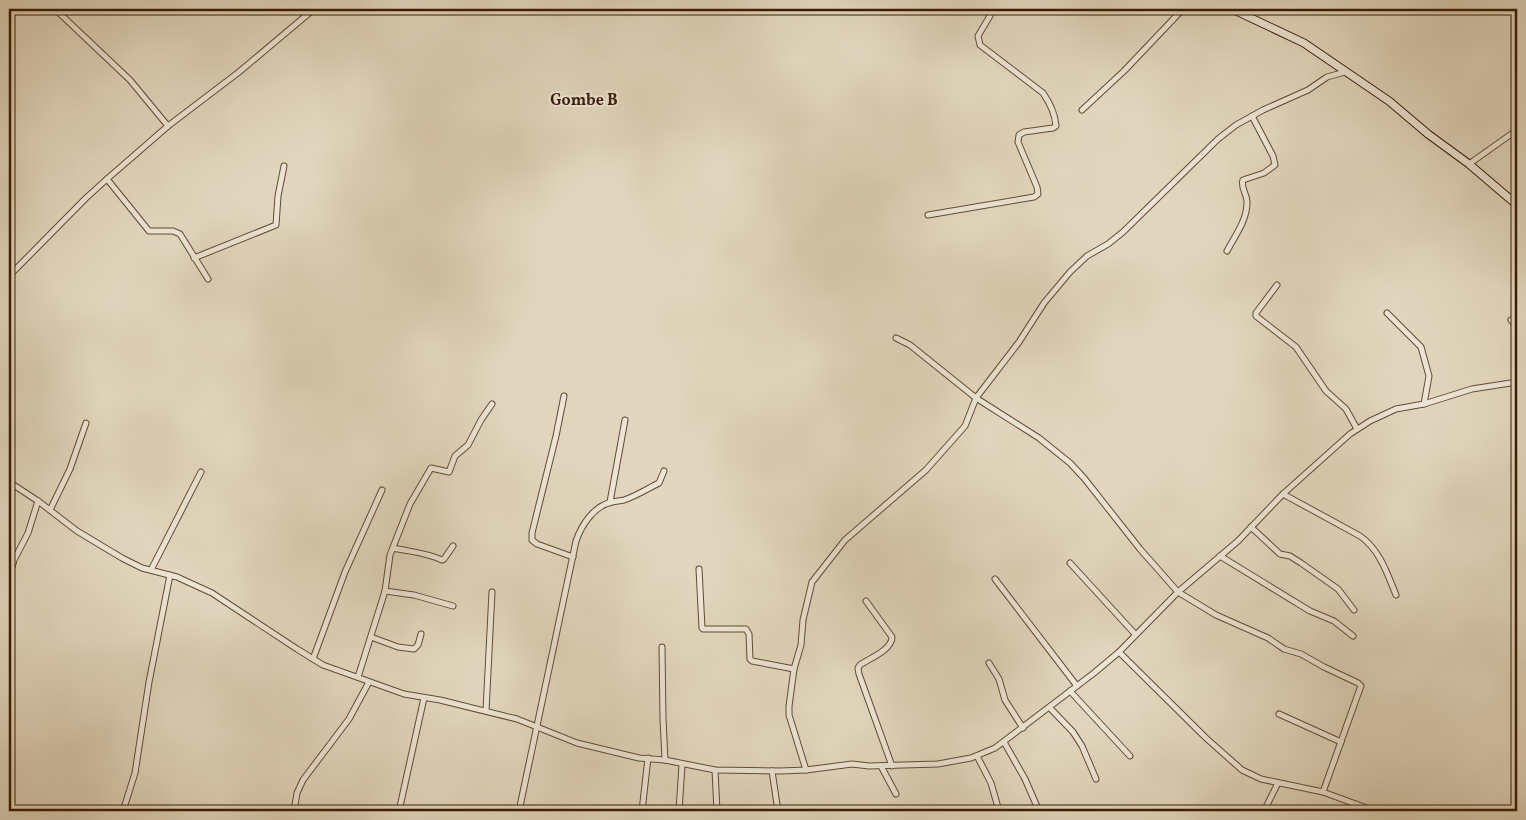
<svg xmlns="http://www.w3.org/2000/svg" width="1526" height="820" viewBox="0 0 1526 820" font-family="Vollkorn,serif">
	<rect width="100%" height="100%" fill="#e1d6bd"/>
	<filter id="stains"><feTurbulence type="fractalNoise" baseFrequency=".004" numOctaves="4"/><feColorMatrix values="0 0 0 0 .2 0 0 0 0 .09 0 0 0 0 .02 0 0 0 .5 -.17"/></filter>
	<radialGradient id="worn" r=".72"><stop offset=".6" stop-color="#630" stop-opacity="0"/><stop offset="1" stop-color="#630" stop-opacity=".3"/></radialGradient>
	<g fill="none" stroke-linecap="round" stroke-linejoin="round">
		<g stroke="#634a33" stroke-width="7">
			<g id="street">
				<path d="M55,9L130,80L168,126"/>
				<path d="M1082,110L1124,71L1183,9"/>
				<path d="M1469,164L1517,130"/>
				<path d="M107,179L149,231H173L180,234L208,279"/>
				<path d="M928,215L1034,197L1038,194L1037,187L1018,142L1019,135L1024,132L1053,128L1056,126C1055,113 1050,103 1043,93L980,45L978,36L994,9"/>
				<path d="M1227,251C1235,236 1247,220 1247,203C1248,195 1240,188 1243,180L1264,173L1275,165L1273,156L1252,116"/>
				<path d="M194,258L276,225L278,196L284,166"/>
				<path d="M9,276L86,198L107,179L168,126L239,72L314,9"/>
				<path d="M1277,285L1256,313V316L1296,347L1326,391L1346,409L1357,429"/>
				<path d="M1387,313L1421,347L1429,376L1424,404"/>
				<path d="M1511,320L1517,327"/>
				<path d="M896,338L910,345L976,398L1039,438L1070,463L1084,478L1140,549L1178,592L1216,615L1268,638L1284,649L1301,654L1324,667L1358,683L1361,686L1358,694L1323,792"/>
				<path d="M564,396L556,436L532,533V540L537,544L573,557"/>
				<path d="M9,482L38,501L77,531L122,558L142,568L177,577L212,593L297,649L323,665L404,694L440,700L517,719L577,743L639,758L665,760L715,770L780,771L806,770L852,764L869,766L938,764L971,758L995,748L1094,673L1119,652L1178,592L1238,541L1283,494L1350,434L1370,421L1396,409L1424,404L1472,389L1517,382"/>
				<path d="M1283,494L1360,536C1380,550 1387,573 1396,595"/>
				<path d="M610,502L625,420"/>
				<path d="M50,510L70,469L86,423"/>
				<path d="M1251,527L1280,554L1290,556L1301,563L1338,589L1354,610"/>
				<path d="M393,548C411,552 424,552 442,560L444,559L453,546"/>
				<path d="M1220,556L1310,611L1334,621L1353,636"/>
				<path d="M1070,563L1135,634"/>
				<path d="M699,569L702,628L703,629H746L749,634L750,659L752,661L794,669"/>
				<path d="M151,570L201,472"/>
				<path d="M9,578L14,560L28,533L38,501"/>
				<path d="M995,579L1077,686"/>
				<path d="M385,591L414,595L453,606"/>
				<path d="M866,601L892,637C892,650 870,658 860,665L858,668L859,674L892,766"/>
				<path d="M371,637L398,647L414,649L418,645L421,634"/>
				<path d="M662,647L663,719L665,760"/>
				<path d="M1119,652L1206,738L1242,770L1261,779L1323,792L1375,811"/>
				<path d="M313,659L345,572L382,490"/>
				<path d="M989,663L999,679L1005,700L1023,728"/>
				<path d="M358,677L385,591L390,555L410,504L431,468L449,472L455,456L468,445L481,420L492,404"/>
				<path d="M1070,691L1130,756"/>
				<path d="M1050,708L1073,732L1082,746L1096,779"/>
				<path d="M486,711L492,592"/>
				<path d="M1279,714L1341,742"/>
				<path d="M1004,742L1025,779L1039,811"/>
				<path d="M977,756L991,783L999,811"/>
				<path d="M881,766L896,794"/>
				<path d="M715,770L717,811"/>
				<path d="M806,770L789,715V706L794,669L801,645L803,620L812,582L845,540L926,470L965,426L976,398L1019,342L1044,303L1070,272L1087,256L1108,244L1123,232L1218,139L1236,125L1263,110L1308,90L1327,77L1345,72"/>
				<path d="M772,771L778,811"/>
				<path d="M123,811L135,773L149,682L170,575"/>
				<path d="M294,811L297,793L303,780L349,719L369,682"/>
				<path d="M399,811L424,698"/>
				<path d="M519,811L576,541C582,524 594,506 612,502C616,501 620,501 624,500C636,496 647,489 659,483L664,471"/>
				<path d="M642,811L648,758"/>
				<path d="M679,811L682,765"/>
				<path d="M1264,811L1278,783"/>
			</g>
		</g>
		<g stroke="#391c05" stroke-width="9">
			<path id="secondary" d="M1232,9L1304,43L1389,101L1428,134L1469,164L1517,205"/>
		</g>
		<use href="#street" stroke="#ece4d4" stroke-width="5"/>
		<use href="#secondary" stroke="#ece4d4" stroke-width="7"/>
	</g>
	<g text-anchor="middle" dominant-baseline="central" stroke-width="4" stroke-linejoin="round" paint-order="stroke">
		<g font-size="16" font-weight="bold" fill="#391c05" stroke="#ece4d4">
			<text x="584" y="101">Gombe B</text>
		</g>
	</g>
	<rect width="1526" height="820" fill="none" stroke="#e1d6bd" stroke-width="30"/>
	<rect x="10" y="10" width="1506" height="800" fill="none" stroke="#391c05" stroke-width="2.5"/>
	<rect x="15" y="15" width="1496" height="790" fill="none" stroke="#391c05"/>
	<rect width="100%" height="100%" filter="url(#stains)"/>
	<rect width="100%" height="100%" fill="url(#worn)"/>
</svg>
